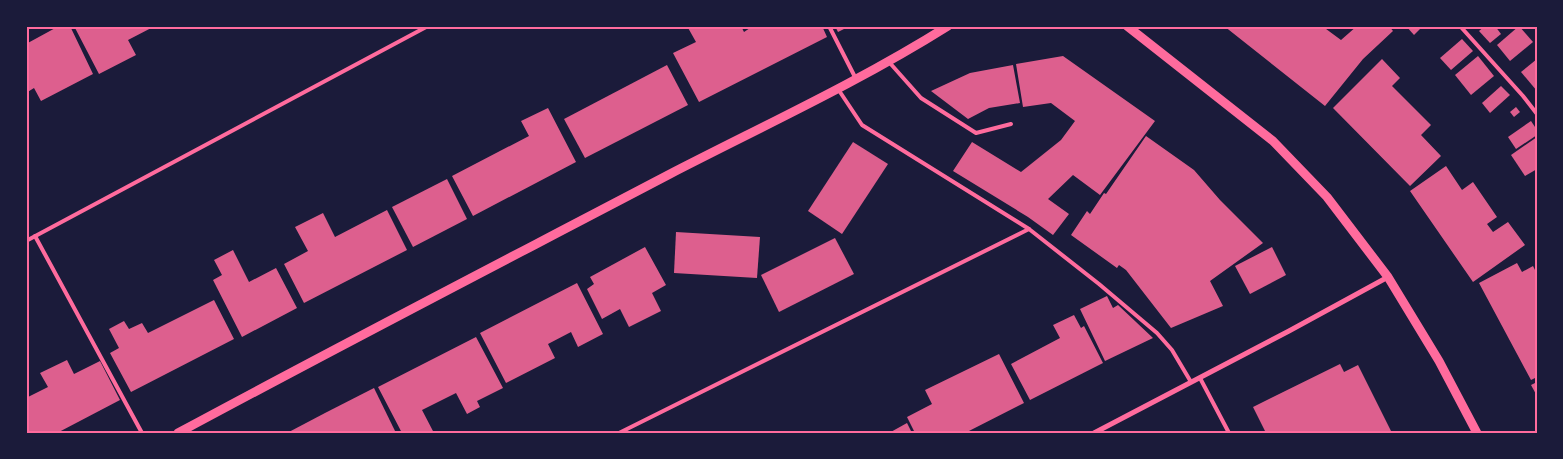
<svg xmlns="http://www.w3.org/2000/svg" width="1563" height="459" viewBox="0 0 1563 459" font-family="'Nunito Sans',sans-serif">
	<rect width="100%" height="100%" fill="#1b1b3a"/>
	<g fill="#dd5f8e">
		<path d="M59,26H70L93,74L41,101L34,88L26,93V44Z"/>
		<path d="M74,26H155L128,40L136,55L99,74Z"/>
		<path d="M687,26H722L723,29L729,26H741L744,32L753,26H822L827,37L699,102L673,53L696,42Z"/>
		<path d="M835,26H850L838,32Z"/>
		<path d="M1224,26H1322L1341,40L1357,26H1389L1393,31L1363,59L1325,106Z"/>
		<path d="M1406,26H1423L1414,35Z"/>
		<path d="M1485,26H1495L1501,34L1490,43L1479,31Z"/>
		<path d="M1519,26L1533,42L1510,61L1497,45Z"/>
		<path d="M1462,39L1473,51L1451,70L1440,58Z"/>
		<path d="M1063,56L1155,121L1100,195L1073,175L1048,199L1069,214L1053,235L1028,217L953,171L972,142L1021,172L1061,140L1075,121L1051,103L1023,107L1016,64Z"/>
		<path d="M1478,56L1494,76L1471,95L1455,75Z"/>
		<path d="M1382,59L1400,78L1392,86L1431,125L1421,135L1441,156L1410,186L1333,108Z"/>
		<path d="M1537,59V91L1521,72Z"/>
		<path d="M667,65L688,105L585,158L564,119Z"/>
		<path d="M1013,65L1020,103L989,108L968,119L931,91L970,73Z"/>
		<path d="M1501,86L1510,95L1490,113L1482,103Z"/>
		<path d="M1516,107L1520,112L1514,117L1510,112Z"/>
		<path d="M548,108L576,162L473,216L452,176L529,136L521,121Z"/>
		<path d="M1531,121L1537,130V135L1516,149L1508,137Z"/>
		<path d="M1146,136L1194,170L1220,200L1263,243L1210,281L1223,306L1171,328L1126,270L1119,265L1117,268L1071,235L1087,211L1090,214L1104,193L1106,194Z"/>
		<path d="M1537,137V169L1525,176L1511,155Z"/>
		<path d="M853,142L888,164L842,234L808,211Z"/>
		<path d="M1446,166L1462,190L1473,182L1497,217L1487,224L1493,232L1508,222L1525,245L1473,282L1410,191Z"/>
		<path d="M447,179L467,219L413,247L392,207Z"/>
		<path d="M387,210L407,250L304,303L284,264L308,251L295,227L323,213L335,237Z"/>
		<path d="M676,232L760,237L757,278L674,273Z"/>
		<path d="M835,238L854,274L779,312L761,275Z"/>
		<path d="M645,247L666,285L652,293L661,311L629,327L620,309L602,319L587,289L594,284L590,277Z"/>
		<path d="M1272,247L1286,275L1250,294L1235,266Z"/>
		<path d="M233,250L249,282L276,268L297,308L242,337L213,280L222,275L214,260Z"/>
		<path d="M1517,263L1522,272L1533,266L1537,274V377L1531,380L1479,283Z"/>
		<path d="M577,283L603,334L578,347L571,332L548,344L555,358L506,383L480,333Z"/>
		<path d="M1107,296L1113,308L1118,305L1153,338L1105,361L1080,309Z"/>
		<path d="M214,300L234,339L131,392L110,353L119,348L109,329L124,321L129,329L142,323L148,333Z"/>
		<path d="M1074,315L1081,328L1084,326L1103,363L1030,400L1011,364L1060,338L1053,325Z"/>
		<path d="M476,337L503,388L477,401L480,407L467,414L456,393L422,410L434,433H402L378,387Z"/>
		<path d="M999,354L1024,403L965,433H915L907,417L932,404L925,390Z"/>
		<path d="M67,360L74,374L100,361L120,400L57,433H26V398L48,387L40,373Z"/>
		<path d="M1340,364L1344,372L1358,365L1392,433H1266L1253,407Z"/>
		<path d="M1537,382V396L1531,385Z"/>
		<path d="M374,388L396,433H287L325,413Z"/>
		<path d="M907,423L912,433H889Z"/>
	</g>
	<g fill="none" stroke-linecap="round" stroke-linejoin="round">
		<g stroke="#ff6b9d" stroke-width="4">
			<path d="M829,26L856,79"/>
			<path d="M1460,26L1523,96L1537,114"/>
			<path d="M889,62L921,98L976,133L1011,124"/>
			<path d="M838,89L862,125L1029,229L1099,284L1157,333L1172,350L1191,382"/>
			<path d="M35,236L142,433"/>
			<path d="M26,241L428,26"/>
			<path d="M1200,378L1229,433"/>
			<path d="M619,433L1029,229"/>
		</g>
		<path stroke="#ff6b9d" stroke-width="5" d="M1094,433L1289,331L1388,277"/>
		<g stroke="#ff6b9d" stroke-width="9">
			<path d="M1127,26L1273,141L1327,197L1388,277L1439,361L1477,433"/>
			<path d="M178,433C341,345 506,260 670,174C763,126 859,82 948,26"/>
		</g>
	</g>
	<rect width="1563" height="459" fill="none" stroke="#1b1b3a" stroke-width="55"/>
	<rect x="28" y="28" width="1508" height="404" fill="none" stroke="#ff6b9d" stroke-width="2"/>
</svg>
